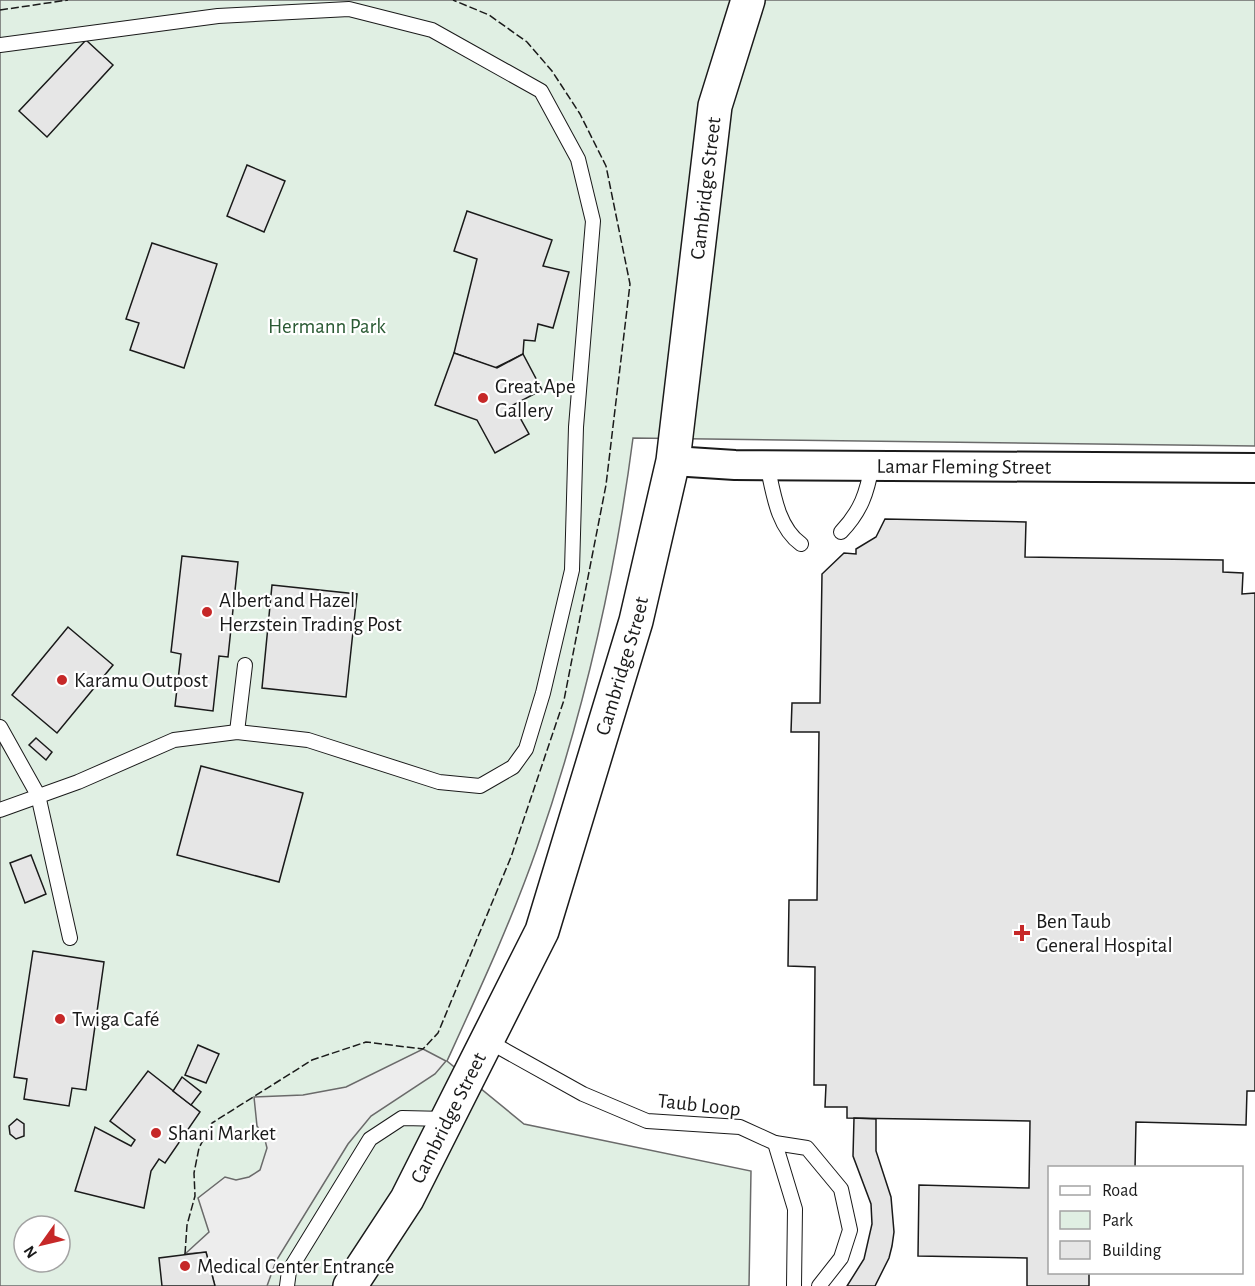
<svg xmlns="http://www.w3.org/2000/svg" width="1255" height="1286" viewBox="0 0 1255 1286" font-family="'Alegreya Sans',sans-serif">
	<rect width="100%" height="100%" fill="#fff"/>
	<path fill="#e0efe3" stroke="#6a6a6a" stroke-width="1.5" fill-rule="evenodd" d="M0,0H1255V446L633,438C615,577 583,715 537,848C512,920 479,991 447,1061L524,1124L751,1171L749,1286H0ZM24,1226H60V1262H24Z"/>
	<path fill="#ededed" stroke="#6a6a6a" stroke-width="1.5" d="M423,1049L446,1061L435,1074L371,1116L348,1144L276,1261L267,1286H215L206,1252L185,1254L209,1232L198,1198L225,1177L236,1180L249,1177L260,1170L267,1148L264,1136L257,1126L254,1097L303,1095L346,1087Z"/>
	<g fill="#e6e6e6" stroke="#1a1a1a" stroke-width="1.5">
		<path d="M86,40L113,65L47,137L19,111Z"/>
		<path d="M247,165L285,181L264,232L227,216Z"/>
		<path d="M467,211L552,240L543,266L569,272L553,328L538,324L535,341L524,340L523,354L495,368L454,353L477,259L454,251Z"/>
		<path d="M152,243L217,264L184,368L130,350L139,323L126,319Z"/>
		<path d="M454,353L497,368L523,354L542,390L513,405L529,434L495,453L477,420L435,405Z"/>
		<path d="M885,519L1026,522L1025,557L1223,560V572L1243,573L1242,594L1255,593V1091H1247L1246,1125L1136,1122L1135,1168H1050V1272H1089V1286H1027V1258L918,1256L919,1185L1029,1188L1030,1121L847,1118V1107H825L826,1085H814L815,967L788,966L789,900H817L819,732H791L792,703H820L822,574L844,553L856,554V549L876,537Z"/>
		<path d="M182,556L238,562L228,657L219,656L213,711L175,706L181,654L171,652Z"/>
		<path d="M272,585L357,594L346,697L262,688Z"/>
		<path d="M68,627L113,665L57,733L12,695Z"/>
		<path d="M36,738L52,752L46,760L29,745Z"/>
		<path d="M201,766L303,793L279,882L177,855Z"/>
		<path d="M31,855L46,894L25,903L10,863Z"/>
		<path d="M33,951L104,962L86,1090L72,1088L69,1106L24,1099L27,1079L14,1077Z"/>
		<path d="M198,1045L219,1054L206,1083L185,1075Z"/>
		<path d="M148,1071L200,1112L165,1163L159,1159L151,1171L144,1208L75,1191L95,1127L131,1146L135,1140L110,1121Z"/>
		<path d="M182,1077L201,1092L191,1105L173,1091Z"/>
		<path d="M854,1118L876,1119V1151L891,1197L894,1232L892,1246L889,1258L875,1286H847L864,1259L872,1224L871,1204L853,1156Z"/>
		<path d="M17,1119L24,1124V1136L16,1139L10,1134L9,1126Z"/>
		<path d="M206,1252L215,1286H162L159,1258Z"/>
	</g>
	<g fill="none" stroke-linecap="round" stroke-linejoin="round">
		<g stroke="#1a1a1a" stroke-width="16">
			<g id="service">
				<path d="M0,45L218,16L349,9L432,30L541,91L578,159L593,221L576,427L572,570L543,693L526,749L513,767L480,786L439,782L308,740L237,732L174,740L78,782L0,810"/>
				<path d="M767,464C773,491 777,527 801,544"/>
				<path d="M841,532C861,511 867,493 872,465"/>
				<path d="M0,727L38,795L70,938"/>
				<path d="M237,732L245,665"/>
				<path d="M488,1041L583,1094L647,1121L740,1127L775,1143L795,1209L794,1286"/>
				<path d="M775,1143L807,1148L841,1189L850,1230L841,1258L819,1286"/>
				<path d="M287,1286L289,1271L370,1139L402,1118L447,1119"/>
			</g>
		</g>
		<g stroke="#1a1a1a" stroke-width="32">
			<g id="minor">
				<path id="s1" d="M673,461L735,465L1255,468"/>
			</g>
		</g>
		<g stroke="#1a1a1a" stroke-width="36">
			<g id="tertiary">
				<path id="s2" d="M350,1286L407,1199L542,931L636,621L673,461L715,106L748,0"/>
			</g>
		</g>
		<use href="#service" stroke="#fff" stroke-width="14"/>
		<use href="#minor" stroke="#fff" stroke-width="28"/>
		<use href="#tertiary" stroke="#fff" stroke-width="33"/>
		<g stroke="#1a1a1a" stroke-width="1.5" stroke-dasharray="8 3" stroke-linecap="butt">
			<path d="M0,10L68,0"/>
			<path d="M185,1254L187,1225L195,1196L194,1173L199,1148L212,1123L312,1060L366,1042L423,1049L438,1033L511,857L564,700L606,485L630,284L606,166L580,114L552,71L527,42L489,15L453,0"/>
		</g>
	</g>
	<g fill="#c62828" stroke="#fff" stroke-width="2">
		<circle cx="483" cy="398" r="6"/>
		<circle cx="207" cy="612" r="6"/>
		<circle cx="62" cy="680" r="6"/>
		<path d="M1019 924h6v6h6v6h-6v6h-6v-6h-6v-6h6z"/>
		<circle cx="60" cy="1019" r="6"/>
		<circle cx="156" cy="1133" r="6"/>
		<circle cx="185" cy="1266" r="6"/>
	</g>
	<g text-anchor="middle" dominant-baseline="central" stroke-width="4.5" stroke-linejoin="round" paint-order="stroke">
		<g font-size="21" fill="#1a1a1a" stroke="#fff">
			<text stroke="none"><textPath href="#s2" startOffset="1167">Cambridge Street</textPath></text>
			<text stroke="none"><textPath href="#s1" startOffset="291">Lamar Fleming Street</textPath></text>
			<text stroke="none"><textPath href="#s2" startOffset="681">Cambridge Street</textPath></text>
			<text transform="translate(699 1105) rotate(6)">Taub Loop</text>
			<text stroke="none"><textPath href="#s2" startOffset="195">Cambridge Street</textPath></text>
		</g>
		<g font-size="21" fill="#2b5a34" stroke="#fff">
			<text x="327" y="326">Hermann Park</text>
		</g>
		<g font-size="21" fill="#1a1a1a" stroke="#fff" text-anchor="start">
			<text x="495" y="386">Great Ape<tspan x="495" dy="24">Gallery</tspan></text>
			<text x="219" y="600">Albert and Hazel<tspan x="219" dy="24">Herzstein Trading Post</tspan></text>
			<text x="74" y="680">Karamu Outpost</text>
			<text x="1036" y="921">Ben Taub<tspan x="1036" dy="24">General Hospital</tspan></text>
			<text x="72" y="1019">Twiga Café</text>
			<text x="168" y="1133">Shani Market</text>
			<text x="197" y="1266">Medical Center Entrance</text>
		</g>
	</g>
	<rect x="1048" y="1166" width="195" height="108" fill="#ffffff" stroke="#a3a3a3" stroke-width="1.5"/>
	<rect x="1060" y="1186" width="30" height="9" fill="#ffffff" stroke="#a3a3a3" stroke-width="1.5"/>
	<text x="1102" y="1196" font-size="18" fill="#1a1a1a">Road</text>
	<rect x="1060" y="1211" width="30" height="18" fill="#e0efe3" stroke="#a3a3a3" stroke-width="1.5"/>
	<text x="1102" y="1226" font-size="18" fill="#1a1a1a">Park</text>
	<rect x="1060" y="1241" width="30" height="18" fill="#e6e6e6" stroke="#a3a3a3" stroke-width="1.5"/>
	<text x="1102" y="1256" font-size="18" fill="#1a1a1a">Building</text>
	<g transform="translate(42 1244) rotate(236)"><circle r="28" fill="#ffffff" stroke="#a3a3a3" stroke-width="1.5"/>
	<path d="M0-4.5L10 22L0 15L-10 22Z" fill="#c62828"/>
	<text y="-9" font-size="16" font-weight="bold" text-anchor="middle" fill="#1a1a1a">N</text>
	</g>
</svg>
